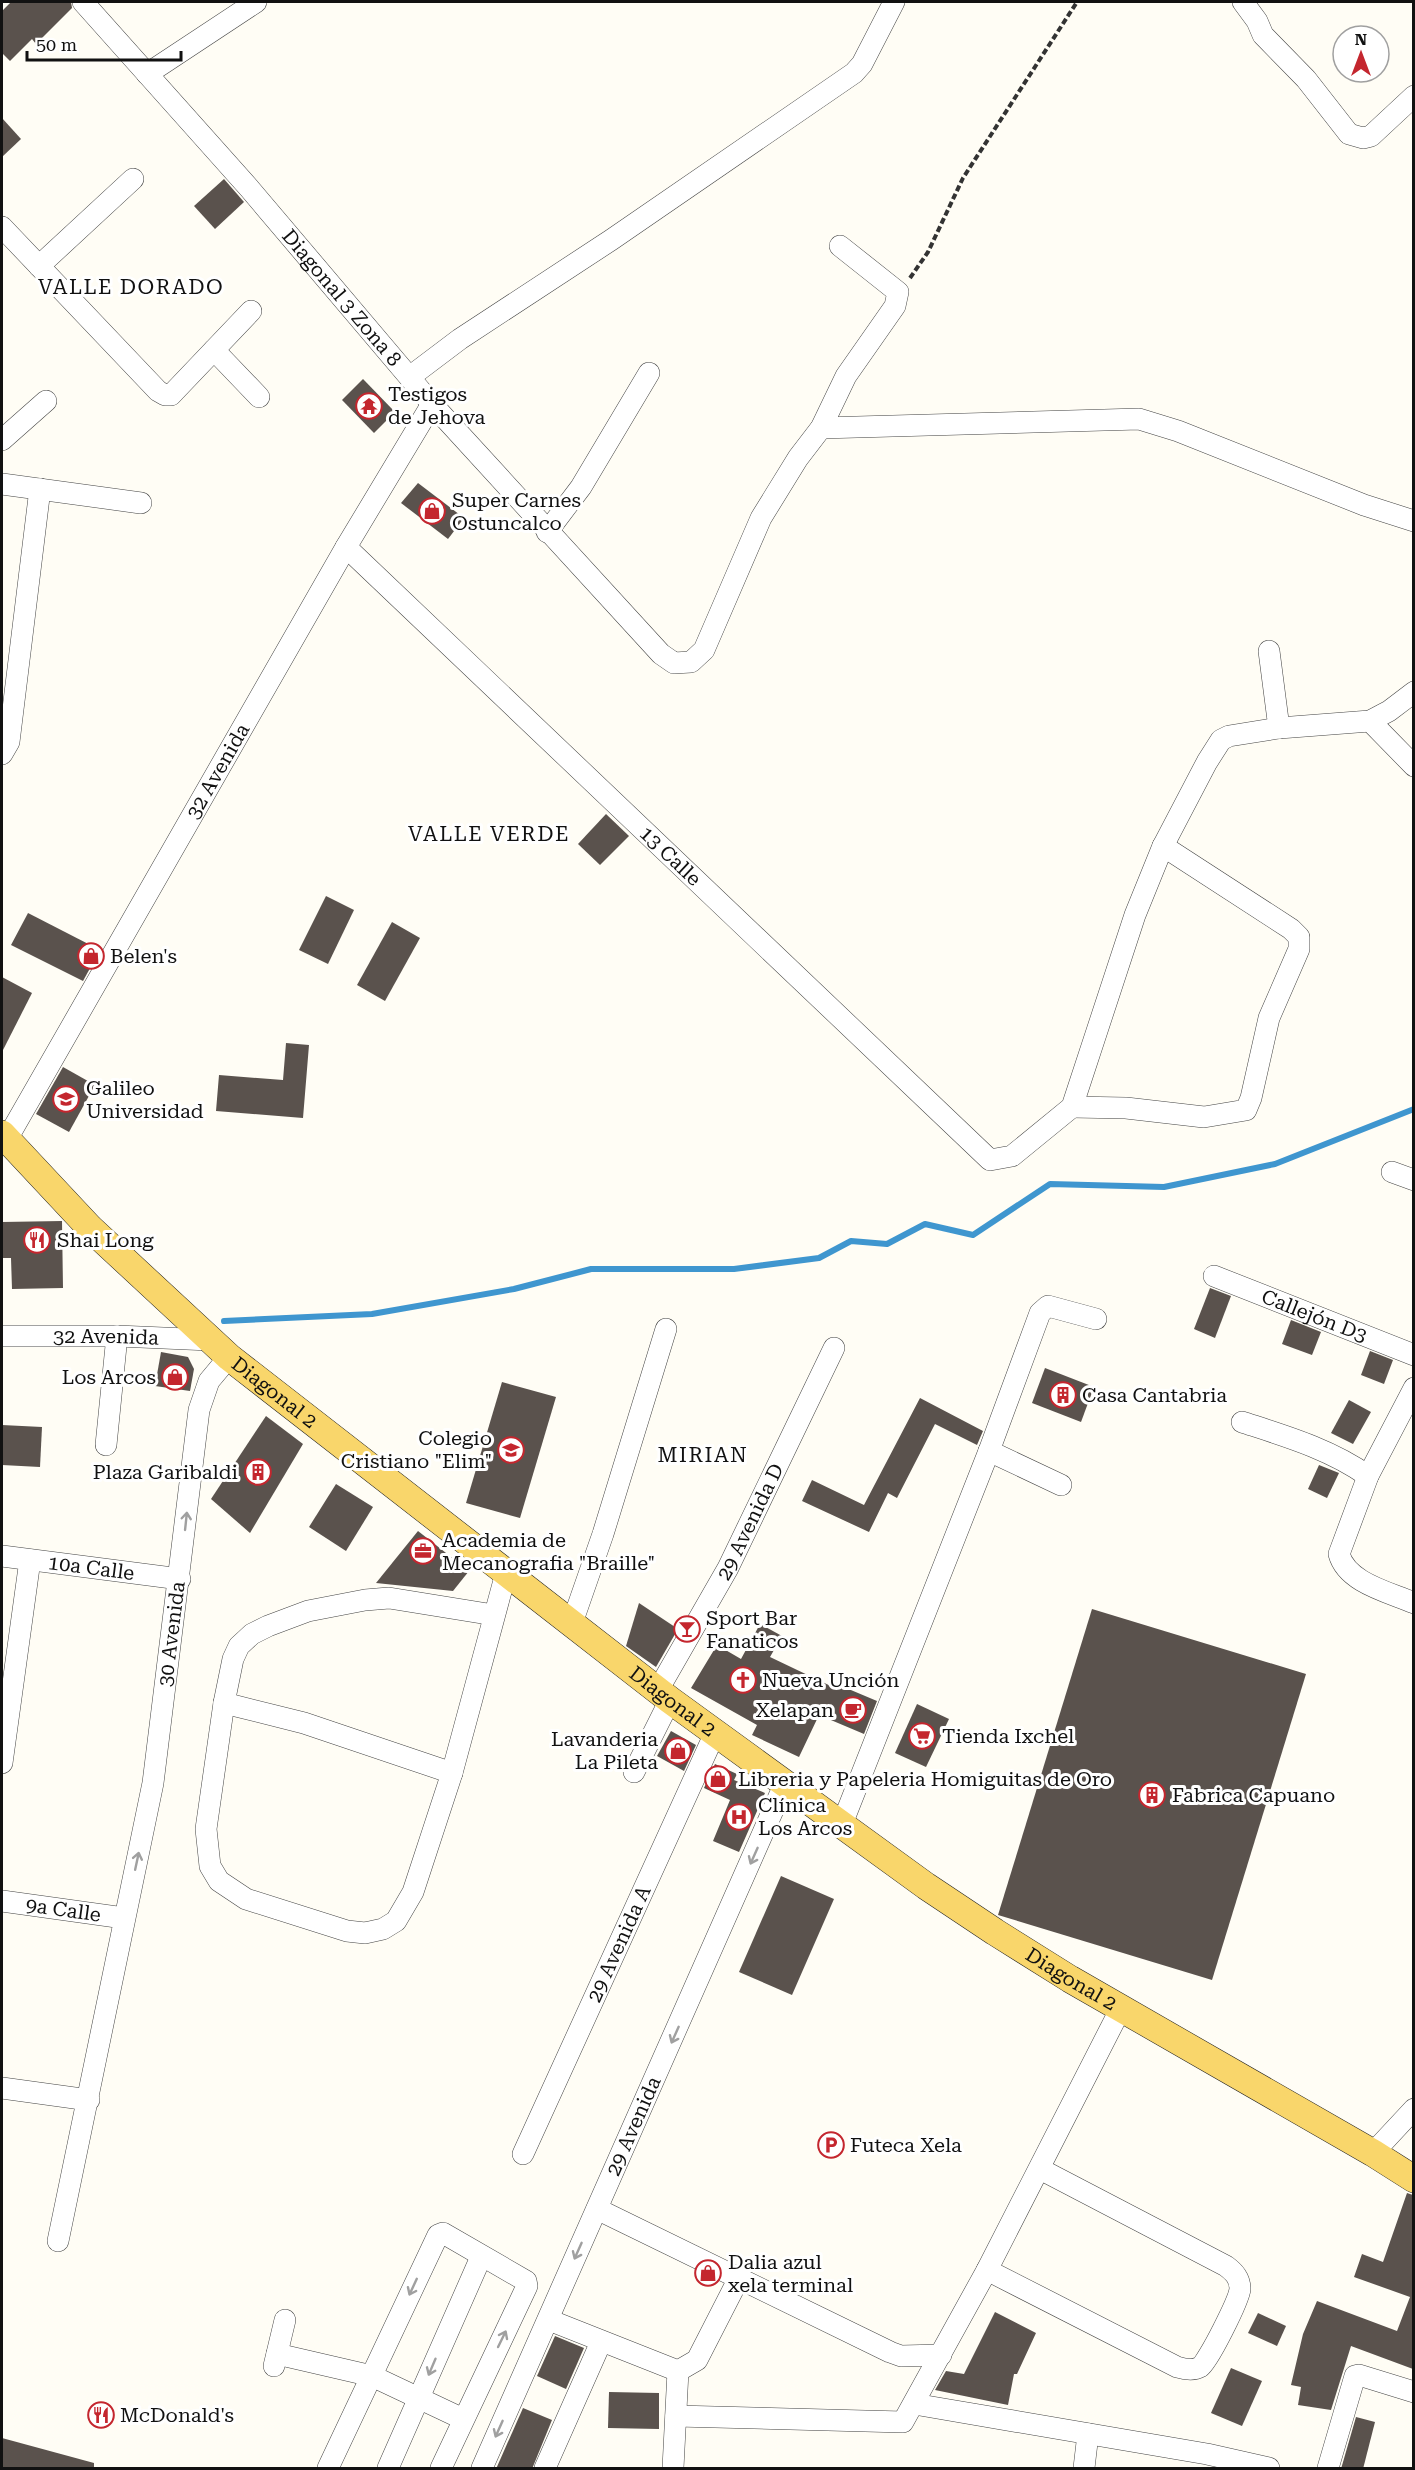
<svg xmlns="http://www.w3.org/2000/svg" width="1415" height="2470" viewBox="0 0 1415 2470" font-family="'Roboto Serif',serif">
	<rect width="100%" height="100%" fill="#fffdf5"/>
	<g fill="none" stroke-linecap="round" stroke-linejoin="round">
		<path stroke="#3f96cf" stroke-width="6" d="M224,1321L372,1314L514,1289L591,1269H734L819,1258L851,1241L887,1244L925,1224L973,1235L1050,1184L1164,1187L1275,1164L1414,1109"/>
	</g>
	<g fill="#5a524d">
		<path d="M11,2H71L72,8L36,44L32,39L10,61L2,53V11Z"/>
		<path d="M2,118L21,139L2,157Z"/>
		<path d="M224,179L244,202L215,229L194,206Z"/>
		<path d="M363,379L395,412L374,433L342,400Z"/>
		<path d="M418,483L464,518L448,539L401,503Z"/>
		<path d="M606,814L629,836L600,865L578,844Z"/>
		<path d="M326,896L354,910L328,964L299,950Z"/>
		<path d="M28,913L100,950L83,981L11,945Z"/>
		<path d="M392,922L420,938L385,1001L357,985Z"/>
		<path d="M2,977L32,993L2,1052Z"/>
		<path d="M286,1043L309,1045L303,1118L216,1111L219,1075L283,1080Z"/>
		<path d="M63,1067L95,1085L69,1132L36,1114Z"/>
		<path d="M62,1221L63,1288L12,1289L11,1258H2V1222Z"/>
		<path d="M1210,1288L1231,1296L1215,1338L1194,1329Z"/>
		<path d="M1291,1320L1321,1332L1312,1355L1282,1344Z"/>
		<path d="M1370,1351L1393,1360L1384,1384L1361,1375Z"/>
		<path d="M161,1352L188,1357L194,1369L190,1391L155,1386Z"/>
		<path d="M1045,1368L1094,1387L1081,1422L1032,1403Z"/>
		<path d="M502,1382L556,1397L520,1518L466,1503Z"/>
		<path d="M920,1398L983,1431L977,1445L935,1424L897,1498L888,1493L869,1532L802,1501L812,1480L864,1505Z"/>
		<path d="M1349,1400L1371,1412L1353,1444L1331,1433Z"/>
		<path d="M266,1416L303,1444L250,1533L211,1499Z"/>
		<path d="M2,1425L42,1427L40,1467L2,1465Z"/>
		<path d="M1319,1465L1339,1473L1327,1498L1308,1489Z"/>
		<path d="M336,1484L373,1507L346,1551L309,1527Z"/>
		<path d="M418,1531L469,1571L453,1591L376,1583Z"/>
		<path d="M639,1603L678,1629L656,1667L626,1646Z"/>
		<path d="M1092,1609L1306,1674L1212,1980L998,1915Z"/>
		<path d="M760,1624L782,1636L770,1657L837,1689L839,1685L877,1701L864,1734L819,1715L799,1757L752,1735L757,1725L691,1688L717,1645L741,1659Z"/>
		<path d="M917,1704L949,1719L926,1767L895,1753Z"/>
		<path d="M671,1731L696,1745L684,1771L657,1756Z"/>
		<path d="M715,1764L737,1774L734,1780L765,1793L739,1852L713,1841L730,1800L704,1788Z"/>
		<path d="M781,1876L834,1899L792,1995L739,1972Z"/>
		<path d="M1407,2193L1413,2195V2369L1351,2346L1331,2410L1298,2405L1301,2387L1291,2385L1303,2334L1317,2301L1397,2331L1410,2297L1354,2277L1362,2254L1383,2262Z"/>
		<path d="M995,2312L1036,2333L1017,2374H1014L1008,2405L935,2390L946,2371L964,2374Z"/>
		<path d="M1258,2313L1286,2326L1277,2346L1248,2333Z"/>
		<path d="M555,2336L584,2348L566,2389L537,2376Z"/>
		<path d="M1231,2368L1262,2381L1242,2426L1211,2413Z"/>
		<path d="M609,2392L659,2393V2429L608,2428Z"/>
		<path d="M523,2408L552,2420L532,2469H496Z"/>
		<path d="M1356,2417L1375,2422L1363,2469H1341Z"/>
		<path d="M2,2438L94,2463V2469H2Z"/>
	</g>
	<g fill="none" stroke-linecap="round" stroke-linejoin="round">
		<g stroke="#444" stroke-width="22">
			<g id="minor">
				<path id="s1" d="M83,2L249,188L432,404L661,654L674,663L691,662L704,650L761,518L798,458L821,428L846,376L895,306L898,292L840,246"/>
				<path d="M1243,2L1257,21L1263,35L1306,79L1349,134L1363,138L1371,136L1414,96"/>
				<path d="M147,74L256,2"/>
				<path d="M2,227L158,391L165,395H171L251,311"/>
				<path d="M39,266L133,179"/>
				<path d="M214,350L259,397"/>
				<path d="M411,376L460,339L611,240L854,73L862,64L894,2"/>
				<path d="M821,428L1139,419L1178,431L1364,505L1414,521"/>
				<path d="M2,440L46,401"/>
				<path d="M2,484L141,503"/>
				<path d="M547,532L581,487L649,373"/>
				<path id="s2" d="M346,547L990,1160L1012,1156L1072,1107L1135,915L1163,846L1207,762L1221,740L1229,736L1279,728L1370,721L1389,711L1414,692"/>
				<path d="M1269,651L1279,728"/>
				<path d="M1370,721L1414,766"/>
				<path d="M2,754L9,742L40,489"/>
				<path d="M1072,1107L1126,1108L1204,1117L1246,1110L1251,1098L1269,1018L1299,949V937L1291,929L1163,846"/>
				<path id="s3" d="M7,1139L346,547L432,404"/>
				<path d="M1392,1172L1414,1180"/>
				<path id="s4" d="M1214,1276L1414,1355"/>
				<path id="s5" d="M2,1336H117L210,1340"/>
				<path d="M1414,1388L1368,1476L1339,1554C1347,1583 1389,1592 1414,1603"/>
				<path d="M1242,1422C1285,1436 1330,1449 1368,1476"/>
				<path d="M106,1445L117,1336"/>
				<path d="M989,1451L1061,1485"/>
				<path id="s6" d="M2,1556L180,1579"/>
				<path d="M494,1615L389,1598L365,1600L308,1611L268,1626L252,1634L239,1646L233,1659L224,1703L206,1829L210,1866L219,1881L246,1899L347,1931L365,1933L383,1929L396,1921L413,1892L452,1773L506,1573"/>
				<path d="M572,1623L603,1534L666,1329"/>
				<path id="s7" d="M658,1690L728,1568L834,1348"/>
				<path d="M224,1703L304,1723L452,1773"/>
				<path d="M2,1763L30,1560"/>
				<path d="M634,1772L670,1700"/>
				<path d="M842,1824L989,1451L1040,1313L1048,1306L1096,1319"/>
				<path id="s8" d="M2,1901L124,1918"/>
				<path d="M2,2088L89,2100"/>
				<path d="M1373,2153L1414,2109"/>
				<path id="s9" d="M523,2154L715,1733"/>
				<path d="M597,2209L890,2352L901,2356L941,2355"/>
				<path id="s10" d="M58,2241L153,1783L199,1410L209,1381L229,1357"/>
				<path d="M987,2270L1177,2367C1184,2369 1193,2371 1200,2367C1208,2362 1239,2300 1240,2289C1240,2278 1234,2272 1226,2266L1040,2169"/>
				<path d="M549,2320L678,2371"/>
				<path d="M277,2354L372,2376L463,2419"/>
				<path d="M274,2366L285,2320"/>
				<path d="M914,2404L1207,2454L1269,2468"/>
				<path d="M676,2416L903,2422L987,2270L1121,2008"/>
				<path d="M328,2468L438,2235L443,2233L526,2281L527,2286L441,2468"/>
				<path d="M388,2468L481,2257"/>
				<path id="s11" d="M482,2468L785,1783"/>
				<path d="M545,2468L601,2342"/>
				<path d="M673,2468L678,2371L697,2360L739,2278"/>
				<path d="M1084,2468L1088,2434"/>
				<path d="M1328,2468L1355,2376L1359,2375L1414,2392"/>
			</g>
		</g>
		<g stroke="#222" stroke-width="28">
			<g id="major">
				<path id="s12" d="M2,1134L90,1228L229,1357L670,1700L926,1886L995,1932L1070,1979L1373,2153L1414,2179"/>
			</g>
		</g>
		<path stroke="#333" stroke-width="4" stroke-dasharray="6 3" stroke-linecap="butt" d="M910,278L928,252L963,178L1077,2"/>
		<use href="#minor" stroke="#fff" stroke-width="21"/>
		<use href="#major" stroke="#f9d66b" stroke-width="27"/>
	</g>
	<defs><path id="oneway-shaft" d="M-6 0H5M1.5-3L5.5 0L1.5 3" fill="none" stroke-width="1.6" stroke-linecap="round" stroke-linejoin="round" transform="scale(1.5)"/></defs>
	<g stroke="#a0a0a0">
		<use href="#oneway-shaft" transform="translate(186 1521) rotate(-84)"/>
		<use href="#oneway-shaft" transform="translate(754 1856) rotate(114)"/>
		<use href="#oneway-shaft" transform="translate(137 1861) rotate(-78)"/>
		<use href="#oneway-shaft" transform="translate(675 2035) rotate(114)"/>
		<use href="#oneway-shaft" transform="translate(578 2251) rotate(114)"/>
		<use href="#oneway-shaft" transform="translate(413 2287) rotate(115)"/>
		<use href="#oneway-shaft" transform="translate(502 2339) rotate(-64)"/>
		<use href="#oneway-shaft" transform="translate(432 2367) rotate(113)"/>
		<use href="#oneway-shaft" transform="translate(499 2429) rotate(114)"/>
	</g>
	<defs>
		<g id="temple-ring" transform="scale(1.35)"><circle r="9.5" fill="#fff" stroke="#c4262e" stroke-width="1.5"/><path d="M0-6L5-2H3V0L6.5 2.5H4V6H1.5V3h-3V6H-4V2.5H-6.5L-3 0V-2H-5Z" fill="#c4262e"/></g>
		<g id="shop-ring" transform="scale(1.35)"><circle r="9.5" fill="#fff" stroke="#c4262e" stroke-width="1.5"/><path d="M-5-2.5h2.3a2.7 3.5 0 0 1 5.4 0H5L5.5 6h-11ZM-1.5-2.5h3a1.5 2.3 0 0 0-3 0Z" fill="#c4262e"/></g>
		<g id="university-ring" transform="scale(1.35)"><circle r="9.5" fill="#fff" stroke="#c4262e" stroke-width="1.5"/><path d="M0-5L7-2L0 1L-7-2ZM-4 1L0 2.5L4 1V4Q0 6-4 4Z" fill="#c4262e"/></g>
		<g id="restaurant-ring" transform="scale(1.35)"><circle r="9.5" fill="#fff" stroke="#c4262e" stroke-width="1.5"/><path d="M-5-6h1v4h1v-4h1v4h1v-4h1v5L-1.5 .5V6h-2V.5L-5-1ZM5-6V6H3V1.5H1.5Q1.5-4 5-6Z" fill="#c4262e"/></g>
		<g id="building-ring" transform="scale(1.35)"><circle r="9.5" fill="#fff" stroke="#c4262e" stroke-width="1.5"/><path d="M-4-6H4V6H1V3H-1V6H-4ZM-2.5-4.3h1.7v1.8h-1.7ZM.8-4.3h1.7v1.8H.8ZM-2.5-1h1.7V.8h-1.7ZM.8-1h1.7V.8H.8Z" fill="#c4262e"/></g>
		<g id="school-ring" transform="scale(1.35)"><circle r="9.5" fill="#fff" stroke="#c4262e" stroke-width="1.5"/><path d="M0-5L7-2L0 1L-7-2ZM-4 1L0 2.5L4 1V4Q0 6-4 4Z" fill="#c4262e"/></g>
		<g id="office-ring" transform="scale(1.35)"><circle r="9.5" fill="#fff" stroke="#c4262e" stroke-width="1.5"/><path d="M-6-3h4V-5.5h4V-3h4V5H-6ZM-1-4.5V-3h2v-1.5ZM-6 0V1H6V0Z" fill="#c4262e"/></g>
		<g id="bar-ring" transform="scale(1.35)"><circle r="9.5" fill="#fff" stroke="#c4262e" stroke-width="1.5"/><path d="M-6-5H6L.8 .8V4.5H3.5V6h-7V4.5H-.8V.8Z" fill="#c4262e"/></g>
		<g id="church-ring" transform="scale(1.35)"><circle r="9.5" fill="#fff" stroke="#c4262e" stroke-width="1.5"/><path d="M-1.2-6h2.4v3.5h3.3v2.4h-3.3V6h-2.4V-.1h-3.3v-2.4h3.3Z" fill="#c4262e"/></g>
		<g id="cafe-ring" transform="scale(1.35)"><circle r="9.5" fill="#fff" stroke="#c4262e" stroke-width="1.5"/><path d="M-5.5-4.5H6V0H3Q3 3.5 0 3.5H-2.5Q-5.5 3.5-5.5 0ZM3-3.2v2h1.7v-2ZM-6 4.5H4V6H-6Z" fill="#c4262e"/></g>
		<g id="supermarket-ring" transform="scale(1.35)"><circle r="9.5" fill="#fff" stroke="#c4262e" stroke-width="1.5"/><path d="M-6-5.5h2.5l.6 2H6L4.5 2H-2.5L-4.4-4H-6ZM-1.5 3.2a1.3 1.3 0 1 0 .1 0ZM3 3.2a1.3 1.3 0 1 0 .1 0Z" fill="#c4262e"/></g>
		<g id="hospital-ring" transform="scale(1.35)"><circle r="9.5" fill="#fff" stroke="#c4262e" stroke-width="1.5"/><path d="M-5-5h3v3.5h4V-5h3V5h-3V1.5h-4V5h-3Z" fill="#c4262e"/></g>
		<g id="parking-ring" transform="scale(1.35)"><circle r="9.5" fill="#fff" stroke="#c4262e" stroke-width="1.5"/><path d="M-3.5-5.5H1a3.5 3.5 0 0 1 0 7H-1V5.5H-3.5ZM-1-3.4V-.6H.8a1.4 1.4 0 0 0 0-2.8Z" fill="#c4262e"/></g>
	</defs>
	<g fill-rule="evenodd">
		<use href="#temple-ring" x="369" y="406"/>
		<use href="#shop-ring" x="432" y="511"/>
		<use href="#shop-ring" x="91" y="956"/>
		<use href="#university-ring" x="66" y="1099"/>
		<use href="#restaurant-ring" x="37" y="1240"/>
		<use href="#shop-ring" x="175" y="1377"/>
		<use href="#building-ring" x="1063" y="1395"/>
		<use href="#school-ring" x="511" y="1450"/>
		<use href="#building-ring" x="258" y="1472"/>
		<use href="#office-ring" x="423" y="1551"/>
		<use href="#bar-ring" x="687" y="1629"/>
		<use href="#church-ring" x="743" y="1680"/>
		<use href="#cafe-ring" x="853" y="1710"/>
		<use href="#supermarket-ring" x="922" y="1736"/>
		<use href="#shop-ring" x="678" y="1751"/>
		<use href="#shop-ring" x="718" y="1779"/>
		<use href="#building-ring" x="1152" y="1795"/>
		<use href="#hospital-ring" x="739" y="1817"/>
		<use href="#parking-ring" x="831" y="2145"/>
		<use href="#shop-ring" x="708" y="2273"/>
		<use href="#restaurant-ring" x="101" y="2415"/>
	</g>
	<g text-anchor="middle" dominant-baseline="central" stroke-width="6" stroke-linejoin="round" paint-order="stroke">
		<g font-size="20" fill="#111" stroke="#fff">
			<text stroke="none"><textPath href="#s1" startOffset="393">Diagonal 3 Zona 8</textPath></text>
			<text stroke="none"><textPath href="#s3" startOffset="424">32 Avenida</textPath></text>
			<text stroke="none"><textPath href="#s2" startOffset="448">13 Calle</textPath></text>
			<text stroke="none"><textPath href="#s4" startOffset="108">Callejón D3</textPath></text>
			<text stroke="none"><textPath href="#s5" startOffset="104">32 Avenida</textPath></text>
			<text stroke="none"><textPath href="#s12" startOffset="376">Diagonal 2</textPath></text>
			<text stroke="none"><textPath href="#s7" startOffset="192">29 Avenida D</textPath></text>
			<text stroke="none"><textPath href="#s6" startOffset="90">10a Calle</textPath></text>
			<text stroke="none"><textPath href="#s10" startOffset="618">30 Avenida</textPath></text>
			<text stroke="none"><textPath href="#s12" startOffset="880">Diagonal 2</textPath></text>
			<text stroke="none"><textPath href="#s8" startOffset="62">9a Calle</textPath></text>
			<text stroke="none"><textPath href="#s9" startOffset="231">29 Avenida A</textPath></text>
			<text stroke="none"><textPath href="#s12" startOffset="1366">Diagonal 2</textPath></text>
			<text stroke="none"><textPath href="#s11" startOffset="374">29 Avenida</textPath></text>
		</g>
		<g font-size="20" fill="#111" stroke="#fff" text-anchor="start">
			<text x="388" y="394">Testigos<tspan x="388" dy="23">de Jehova</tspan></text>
			<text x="452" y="500">Super Carnes<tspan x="452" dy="23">Ostuncalco</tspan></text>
			<text x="110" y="956">Belen's</text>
			<text x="86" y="1088">Galileo<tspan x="86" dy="23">Universidad</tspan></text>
			<text x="57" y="1240">Shai Long</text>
			<text x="156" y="1377" text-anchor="end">Los Arcos</text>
			<text x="1082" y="1395">Casa Cantabria</text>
			<text x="492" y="1438" text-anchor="end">Colegio<tspan x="492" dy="23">Cristiano "Elim"</tspan></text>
			<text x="238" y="1472" text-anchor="end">Plaza Garibaldi</text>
			<text x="442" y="1540">Academia de<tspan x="442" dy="23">Mecanografia "Braille"</tspan></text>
			<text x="706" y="1618">Sport Bar<tspan x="706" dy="23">Fanaticos</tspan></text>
			<text x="762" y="1680">Nueva Unción</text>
			<text x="834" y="1710" text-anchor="end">Xelapan</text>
			<text x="942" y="1736">Tienda Ixchel</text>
			<text x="658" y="1739" text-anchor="end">Lavanderia<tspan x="658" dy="23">La Pileta</tspan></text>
			<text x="738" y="1779">Libreria y Papeleria Homiguitas de Oro</text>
			<text x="1172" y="1795">Fabrica Capuano</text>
			<text x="758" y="1805">Clínica<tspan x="758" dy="23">Los Arcos</tspan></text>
			<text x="850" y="2145">Futeca Xela</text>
			<text x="728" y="2262">Dalia azul<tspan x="728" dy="23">xela terminal</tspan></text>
			<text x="120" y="2415">McDonald's</text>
		</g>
		<g font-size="21" letter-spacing="1.5" fill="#111" stroke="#fff">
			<text x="131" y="287">VALLE DORADO</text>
			<text x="489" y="834">VALLE VERDE</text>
			<text x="703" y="1455">MIRIAN</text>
		</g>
	</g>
	<rect width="1415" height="2470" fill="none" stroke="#111111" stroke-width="6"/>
	<g transform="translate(1361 54)"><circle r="28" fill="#ffffff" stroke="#a0a0a0" stroke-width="1.5"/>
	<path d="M0-4.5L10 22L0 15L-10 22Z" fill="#c4262e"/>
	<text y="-9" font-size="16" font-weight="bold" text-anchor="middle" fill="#111111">N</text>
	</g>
	<path d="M27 51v9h154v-9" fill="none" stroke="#111111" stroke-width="3"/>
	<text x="36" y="51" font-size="18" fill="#111111" stroke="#ffffff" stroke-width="4.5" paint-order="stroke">50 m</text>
</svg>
